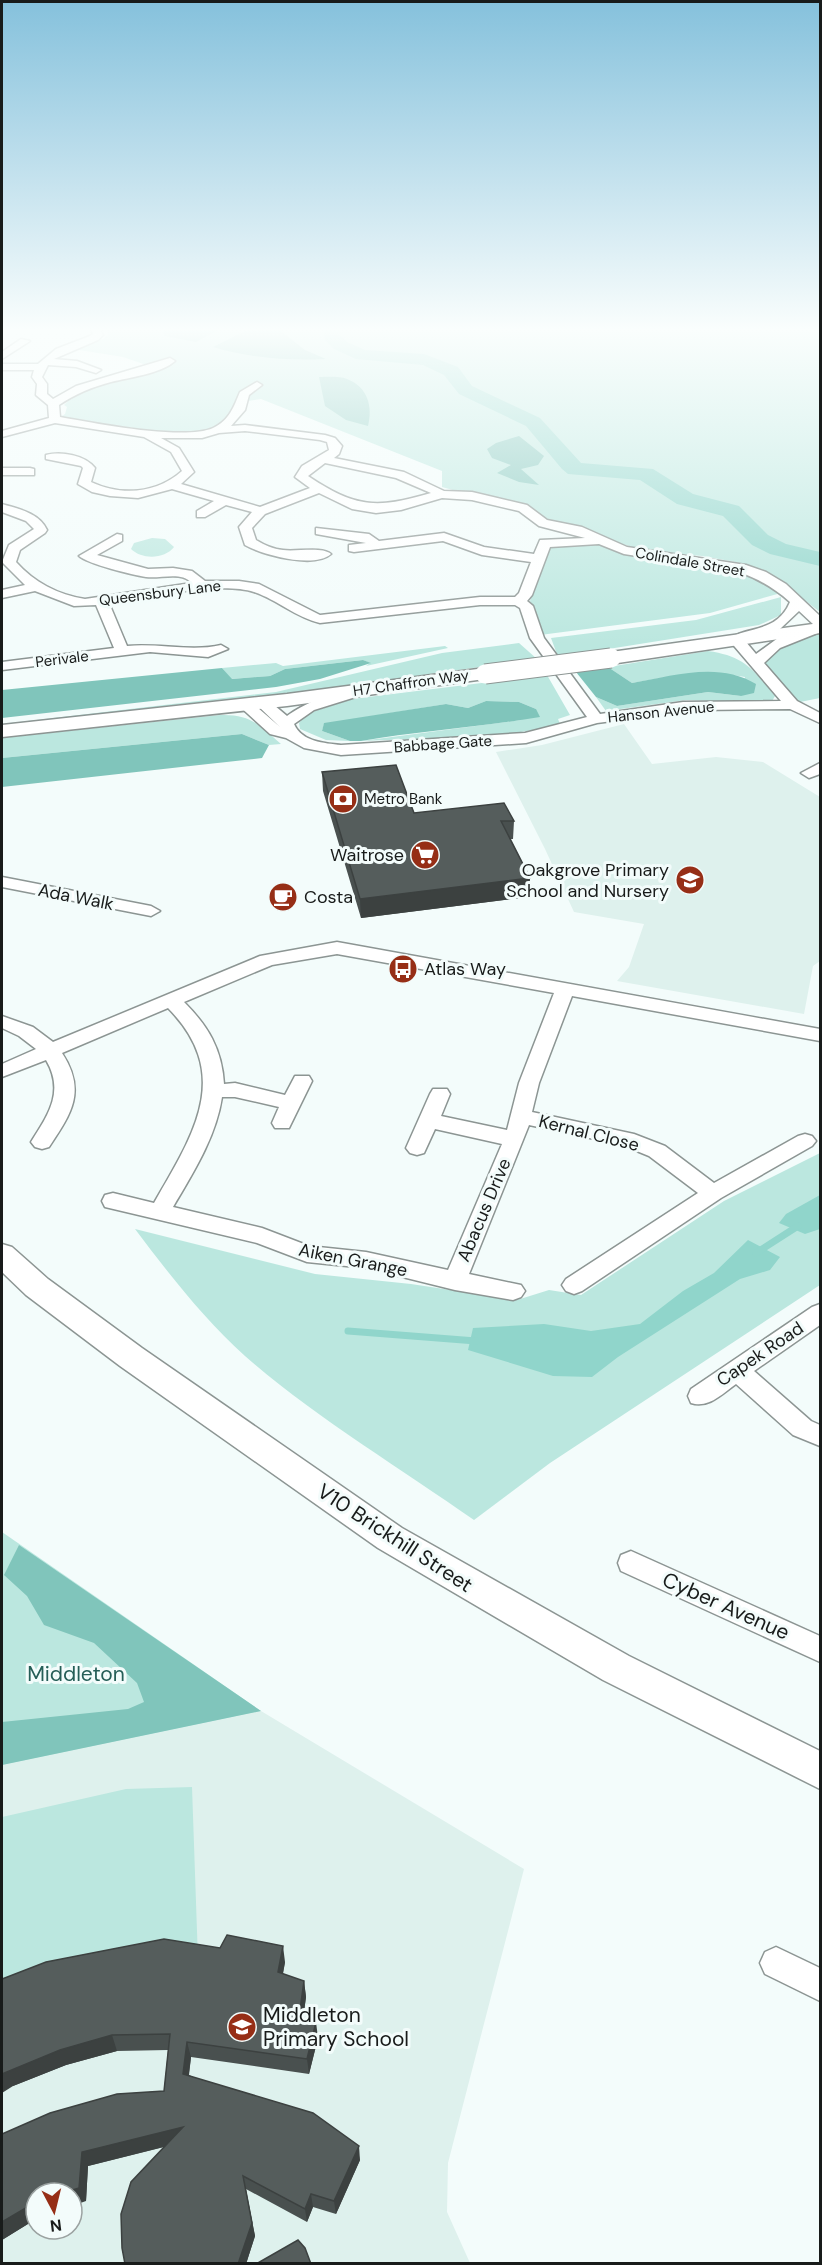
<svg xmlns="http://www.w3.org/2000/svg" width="822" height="2265" viewBox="0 0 822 2265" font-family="'DM Sans',sans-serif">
	<rect width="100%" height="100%" fill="#f3fcfb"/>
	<g fill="#def1ed" fill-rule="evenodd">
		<path d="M624,724L652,764L716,757L763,762L820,797V961L813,966L804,1014L617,981L629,967L644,924L574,912L545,849L496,752L542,745Z"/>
		<path d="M261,1711L524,1869L448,2163L447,2212L470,2263H2V1765ZM36,2193H72V2229H36Z"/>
	</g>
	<g fill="#bbe7df">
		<path d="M114,328H820V612L769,573L741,563L702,556L644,551L611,540L582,526L543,519L539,514L442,487V471L261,399L248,401V397L241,402L223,423L205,431H156L64,418L62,416L65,414L67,407L64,405L76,393L155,368L123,357L73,349L103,339L108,335V330Z"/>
		<path d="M152,538L165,539L174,547C165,559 142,560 131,549L134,543Z"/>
		<path d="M592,543L636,557L684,560L716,570L725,568L754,576L781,593L710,613L540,635L530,601L548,547Z"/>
		<path d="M781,597V615L759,625L558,657L551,638L696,620Z"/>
		<path d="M820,627V698L795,703L756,664L776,644Z"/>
		<path d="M519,643L537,659L231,702L2,727V724L276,692L442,653Z"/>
		<path d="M445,646L448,648L366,666L370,663L363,660L285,669L270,676L231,679L222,668L276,663L283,666Z"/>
		<path d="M708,651C744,656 753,669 775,696L771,703L686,700L606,711L596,697L617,706L708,692L741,696L745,677C705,669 671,676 632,683L608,667Z"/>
		<path d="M547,675L570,715L558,719L560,724C496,741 427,738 361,741L521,720L536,709L519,702L486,701L468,708L446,704L324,724L322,731L350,741L326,740L300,729L299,723L306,714L352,699Z"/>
		<path d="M220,715C251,714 259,725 281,744L269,745L242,734L2,758V738Z"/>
		<path d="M820,1153V1285L550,1463L474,1520C400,1468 312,1415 245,1356C203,1318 169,1274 135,1229L315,1274L411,1284L517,1300L549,1290L581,1295L724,1201Z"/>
		<path d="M2,1532L261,1711L2,1765Z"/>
		<path d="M192,1787L198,1960L2,1990V1817L126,1789Z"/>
	</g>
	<g fill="#80c5bb">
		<path d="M164,328H222L196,342L165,336L162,331Z"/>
		<path d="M259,328H277L305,350L326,359C289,361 249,358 213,347L243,332Z"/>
		<path d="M319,377C327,377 340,376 347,379C368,387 373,407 368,426L346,420L325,406Z"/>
		<path d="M519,436L544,456L538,465L521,469L539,485L519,482L497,473L511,465L492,458L487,449L496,443Z"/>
		<path d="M363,660L371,663L320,679L276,687L2,718V690L222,668L232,679L270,676L285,669Z"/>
		<path d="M608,667L632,683C672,676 719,661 756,684L754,693L741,696L708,692L617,706L596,697L576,672Z"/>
		<path d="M486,701L519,702L536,709L540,717C481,727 420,731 361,741H350L322,731L324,723L446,704L468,708Z"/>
		<path d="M242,734L269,745L262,758L2,787V758Z"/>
		<path d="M19,1545L261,1711L2,1765V1722L128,1709L144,1702L137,1683L94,1643L44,1625L27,1596L4,1575Z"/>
	</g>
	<g fill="#90d5cb">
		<path d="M820,1195V1229L805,1234L779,1223L786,1214Z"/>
		<path d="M748,1240L780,1257L770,1270L740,1279L618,1357L592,1377L553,1376L468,1350L473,1328L544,1324L591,1331L640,1324L683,1291L714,1273Z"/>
	</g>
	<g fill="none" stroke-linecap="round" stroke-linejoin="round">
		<g stroke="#90d5cb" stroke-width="7">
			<path d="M756,1253L798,1226"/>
			<path d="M348,1331L476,1341"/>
		</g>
		<path fill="#90d5cb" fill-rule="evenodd" d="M323,328H341L340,335L347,342L365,350L424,354L458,367L472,386L540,418L581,463L653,469L693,494L739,506L768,535L786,544L820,552V566L770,554L752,545L723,516L677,504L640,480L568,474L562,469L526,426L459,394L444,375L423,365L356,359L334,349L325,340Z"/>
		<g stroke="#8c9593" stroke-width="3">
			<g id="minor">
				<path d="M90,328H100L103,335L98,340L54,359L77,361L101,370L96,373L76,367L48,365L42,377L47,384V394L53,399L76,386L170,358L175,361C160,374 131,377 111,382C92,387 75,394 59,405L60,417C94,423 184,441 213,428C230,420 234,406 240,392L257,382L262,385L249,395L245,410L231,426L245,425L325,435L335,438L342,446L339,454L334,458L404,472L444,491L472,492L527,505L547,520L582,527L627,547L746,565L766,572L786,584L820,616V632L780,648L764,663L797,701L820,713V723L790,709L697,710L597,723L526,743L341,755L304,748L286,738L270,734L237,704L240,701H250L280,727L258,706L255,703L258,700H268L287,716C302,705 344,684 362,689L364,692L362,695L314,710L294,724C302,742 324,743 341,745L525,733L587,717L530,638L520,608L515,605H480L320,623C295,617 278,600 254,592C221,581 145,597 109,603L127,646C159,643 191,652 221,645L228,649L208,657L150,652L2,670V662L114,648L96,605L74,606L35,591L2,598V590L25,585L2,562L9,545L34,529L26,521L2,512V504C19,509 39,513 47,530L45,533L20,550L16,562C34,582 58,595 85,599L192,583C181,571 161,579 146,577C133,575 88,564 79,556L117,534L122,535V541L97,555L148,569L173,568L192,571L205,581H239L259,584L320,615L480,597H515L519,593L531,562L482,555L443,541L354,552L349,551V545L366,543L316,534V528L369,534L379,541L444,533L484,547L534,554L540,540L585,538L539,526L519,511L472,500L442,498L401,510L376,513L352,509L319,493L265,514L252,528L256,540C264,545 273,549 283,550C296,552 322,546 331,554C314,569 263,555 245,545L239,527L252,512L226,505L205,517H197V511L214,501L172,489L138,498L110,496L92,492L78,484L83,468L81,466L46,459V455C61,451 85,455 95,468L91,482C121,496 156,494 182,471L171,452L144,437L55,423L2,437V431L49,418L48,405L36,395L37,384L32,377L34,370H2V364H38L56,349L90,336L93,334ZM245,431L320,440L327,442L329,450L302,466L295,477L310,488L260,507L181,484L194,472L179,448L161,438H202L219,433ZM325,463L396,478L431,493C376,509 356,508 308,476ZM599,544L624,554L739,572C759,579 774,588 790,602C776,635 744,625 729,640L781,701L683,702L600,714L544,638L533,606L527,601L532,595L550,547ZM799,611L814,625L778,638L756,654L746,642L780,629Z"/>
				<path d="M21,339L30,341L2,359V352Z"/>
				<path d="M30,468L34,469V475H2V468Z"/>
				<path d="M820,763V774L809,778L801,773Z"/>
				<path d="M2,877L151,906L160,911L151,916L2,887Z"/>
				<path d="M337,942L820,1029V1041L572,996L539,1083L532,1112L634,1134L665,1146L714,1183L798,1136L805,1134L812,1136L816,1141L812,1146L721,1198L582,1291L574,1294L566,1291L562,1285L566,1279L698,1193L649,1156L622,1145L529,1125L469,1274L521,1285L525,1291L521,1297L513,1300L455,1290L366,1268L307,1262L257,1243L105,1207L102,1201L105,1195L113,1193L154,1203C193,1135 234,1075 168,1008L62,1053C87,1091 71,1114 49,1147L42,1149L35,1147L31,1142C48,1115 65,1092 46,1060L2,1077V1064L36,1049L19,1036L2,1028V1016L33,1027L53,1042L260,956ZM337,954L554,993L519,1083L507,1130L441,1116L450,1094L447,1089H433L430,1094L406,1148L410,1153L417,1155L424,1153L435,1129L502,1144L448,1270L366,1252L309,1246L262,1228L173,1207C193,1173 216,1137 222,1097H235L279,1107L272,1123L275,1128H289L312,1081L309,1076H295L285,1095L235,1083L224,1084C222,1049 208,1026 184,1002L272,965Z"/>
				<path d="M820,1304V1325L754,1371L811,1421L820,1425V1446L793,1435L736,1384C722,1394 708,1409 691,1403L688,1396L691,1389L812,1307Z"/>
				<path d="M631,1551L820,1636V1662L621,1571L618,1563L621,1555Z"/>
				<path d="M776,1947L820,1968V2001L765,1974L760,1963L765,1952Z"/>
			</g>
		</g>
		<g stroke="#8c9593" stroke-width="3">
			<g id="tertiary">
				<path d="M820,623V633L611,664L602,658L611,652Z"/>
				<path d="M485,668L494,674L492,678L287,706L2,737V725L287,694Z"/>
				<path d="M2,1244L12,1247L48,1279L142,1348L402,1528L629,1656L820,1751V1789L603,1680L378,1548L120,1366L26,1295L2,1272Z"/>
			</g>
		</g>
		<use href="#minor" fill="#fff" fill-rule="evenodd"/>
		<use href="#tertiary" fill="#fff" fill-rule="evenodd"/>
		<g stroke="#8c9593" stroke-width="21" stroke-linecap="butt">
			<path id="tertiary-bridge" d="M485,674L611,658"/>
		</g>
		<use href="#tertiary-bridge" stroke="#fff" stroke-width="19"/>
	</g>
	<g fill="#49504f">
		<path d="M322,772L414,813L514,821L513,839H510L530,878L528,897L361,918L323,791Z"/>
		<path d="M285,1962L283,1974L304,1981L306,1997L303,2019L318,2038L309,2074L191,2057L189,2075L360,2160L336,2214L313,2207L307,2222L246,2189L255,2236L246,2264H125L164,2147L88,2166L86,2201L72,2193L36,2219L2,2240V2134L164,2091L168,2050L117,2051L66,2065L13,2086L2,1979Z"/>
	</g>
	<g fill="#3c4140">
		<path d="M530,878L528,897L361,918L360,899Z"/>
		<path d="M283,1946L285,1962L280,1988L278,1972Z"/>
		<path d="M304,1981L306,1997L301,2033L299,2017Z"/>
		<path d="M316,2022L318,2038L309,2074L307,2059Z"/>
		<path d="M112,2035L117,2051L66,2065L13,2086L2,2093V2074L6,2071L60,2050Z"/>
		<path d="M187,2042L191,2057L187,2088L183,2074Z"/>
		<path d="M183,2127L187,2141L88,2166L86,2201L72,2206V2193H63L82,2152Z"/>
		<path d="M359,2146L360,2160L336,2214L334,2201Z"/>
		<path d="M243,2176L255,2236L246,2264H238Z"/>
		<path d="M311,2194L313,2207L307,2222L305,2209Z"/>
		<path d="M36,2202V2219L2,2240V2222Z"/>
	</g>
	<g fill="#555d5c" stroke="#3c4140" stroke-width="1.5">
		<path d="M396,765L414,813L504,803L514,821H501L530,878L360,899L322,772Z"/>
		<path d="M227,1935L283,1946L278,1972L304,1981L299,2017L316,2022L307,2059L187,2042L183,2074L313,2113L359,2146L334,2201L311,2194L305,2209L243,2176L252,2223L238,2264H125L122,2248L121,2214L131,2182L183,2127L82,2152L79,2188L63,2193H36V2202L2,2222V2134L50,2113L117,2094L164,2091L170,2034L112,2035L60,2050L2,2074V1979L46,1962L164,1939L220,1948Z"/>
		<path d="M298,2240L305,2248L311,2264H256Z"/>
	</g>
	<linearGradient id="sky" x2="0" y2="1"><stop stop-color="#85c1dc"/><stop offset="0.51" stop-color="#fafefd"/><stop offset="1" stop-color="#fafefd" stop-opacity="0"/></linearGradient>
	<rect width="822" height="646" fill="url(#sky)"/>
	<defs>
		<g id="bank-disc" transform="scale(1.5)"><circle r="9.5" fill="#962e16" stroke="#f3fcfb"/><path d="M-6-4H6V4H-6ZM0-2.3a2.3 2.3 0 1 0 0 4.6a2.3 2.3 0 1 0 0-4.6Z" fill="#fff"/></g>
		<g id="supermarket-disc" transform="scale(1.5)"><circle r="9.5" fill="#962e16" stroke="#f3fcfb"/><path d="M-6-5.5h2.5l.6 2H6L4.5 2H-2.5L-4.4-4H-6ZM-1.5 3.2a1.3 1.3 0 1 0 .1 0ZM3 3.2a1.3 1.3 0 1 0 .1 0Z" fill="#fff"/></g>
		<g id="school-disc" transform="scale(1.5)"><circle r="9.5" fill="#962e16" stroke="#f3fcfb"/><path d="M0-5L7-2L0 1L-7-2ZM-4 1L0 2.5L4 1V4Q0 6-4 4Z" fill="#fff"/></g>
		<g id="cafe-disc" transform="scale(1.5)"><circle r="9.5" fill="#962e16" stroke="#f3fcfb"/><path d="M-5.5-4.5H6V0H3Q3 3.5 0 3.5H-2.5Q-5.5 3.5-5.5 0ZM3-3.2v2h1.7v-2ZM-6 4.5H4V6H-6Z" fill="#fff"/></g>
		<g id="bus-disc" transform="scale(1.5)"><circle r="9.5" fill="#962e16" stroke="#f3fcfb"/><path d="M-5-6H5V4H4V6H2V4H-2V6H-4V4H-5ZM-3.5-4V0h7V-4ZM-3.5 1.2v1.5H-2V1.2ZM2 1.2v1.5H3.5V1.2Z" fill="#fff"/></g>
	</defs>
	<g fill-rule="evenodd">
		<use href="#bank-disc" x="343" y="799"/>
		<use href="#supermarket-disc" x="425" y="855"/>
		<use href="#school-disc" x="690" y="880"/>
		<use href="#cafe-disc" x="283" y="897"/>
		<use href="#bus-disc" x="403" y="969"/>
		<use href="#school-disc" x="242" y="2027"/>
	</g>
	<g text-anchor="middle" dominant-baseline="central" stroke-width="6" stroke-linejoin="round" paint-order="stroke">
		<g font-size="15" fill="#181b1a" stroke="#f3fcfb">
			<text transform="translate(690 562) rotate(10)">Colindale Street</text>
			<text transform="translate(160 593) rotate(-7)">Queensbury Lane</text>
			<text transform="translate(62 659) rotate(-7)">Perivale</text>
			<text transform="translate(411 683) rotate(-8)">H7 Chaffron Way</text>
			<text transform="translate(661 712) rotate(-6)">Hanson Avenue</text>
			<text transform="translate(443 744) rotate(-4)">Babbage Gate</text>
		</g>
		<g font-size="15" fill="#181b1a" stroke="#f3fcfb" text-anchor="start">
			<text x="364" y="799">Metro Bank</text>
		</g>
		<g font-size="18" fill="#181b1a" stroke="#f3fcfb" text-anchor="end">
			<text x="404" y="855">Waitrose</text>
			<text x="669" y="870">Oakgrove Primary<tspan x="669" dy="21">School and Nursery</tspan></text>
			<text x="304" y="897" text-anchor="start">Costa</text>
			<text x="424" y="969" text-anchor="start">Atlas Way</text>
		</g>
		<g font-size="18" fill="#181b1a" stroke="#f3fcfb">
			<text transform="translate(76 897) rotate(11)">Ada Walk</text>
			<text transform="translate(589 1133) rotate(14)">Kernal Close</text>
			<text transform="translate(484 1210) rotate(-67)">Abacus Drive</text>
			<text transform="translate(353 1260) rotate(11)">Aiken Grange</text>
			<text transform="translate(760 1354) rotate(-34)">Capek Road</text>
		</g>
		<g font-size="21" fill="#181b1a" stroke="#f3fcfb">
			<text transform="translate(395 1538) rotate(33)">V10 Brickhill Street</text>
			<text transform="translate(726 1606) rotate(24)">Cyber Avenue</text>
		</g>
		<g font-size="21" fill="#255e57" stroke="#f3fcfb">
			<text x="76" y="1674">Middleton</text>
		</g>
		<g font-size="21" fill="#181b1a" stroke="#f3fcfb" text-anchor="start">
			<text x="263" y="2015">Middleton<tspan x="263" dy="24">Primary School</tspan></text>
		</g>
	</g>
	<rect width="822" height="2265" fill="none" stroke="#181b1a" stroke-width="6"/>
	<g transform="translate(54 2211) rotate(173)"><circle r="28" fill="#f3fcfb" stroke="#9ba2a1" stroke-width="1.5"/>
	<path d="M0-4.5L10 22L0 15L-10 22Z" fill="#962e16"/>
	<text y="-9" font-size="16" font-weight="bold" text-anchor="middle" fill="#181b1a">N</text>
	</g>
</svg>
